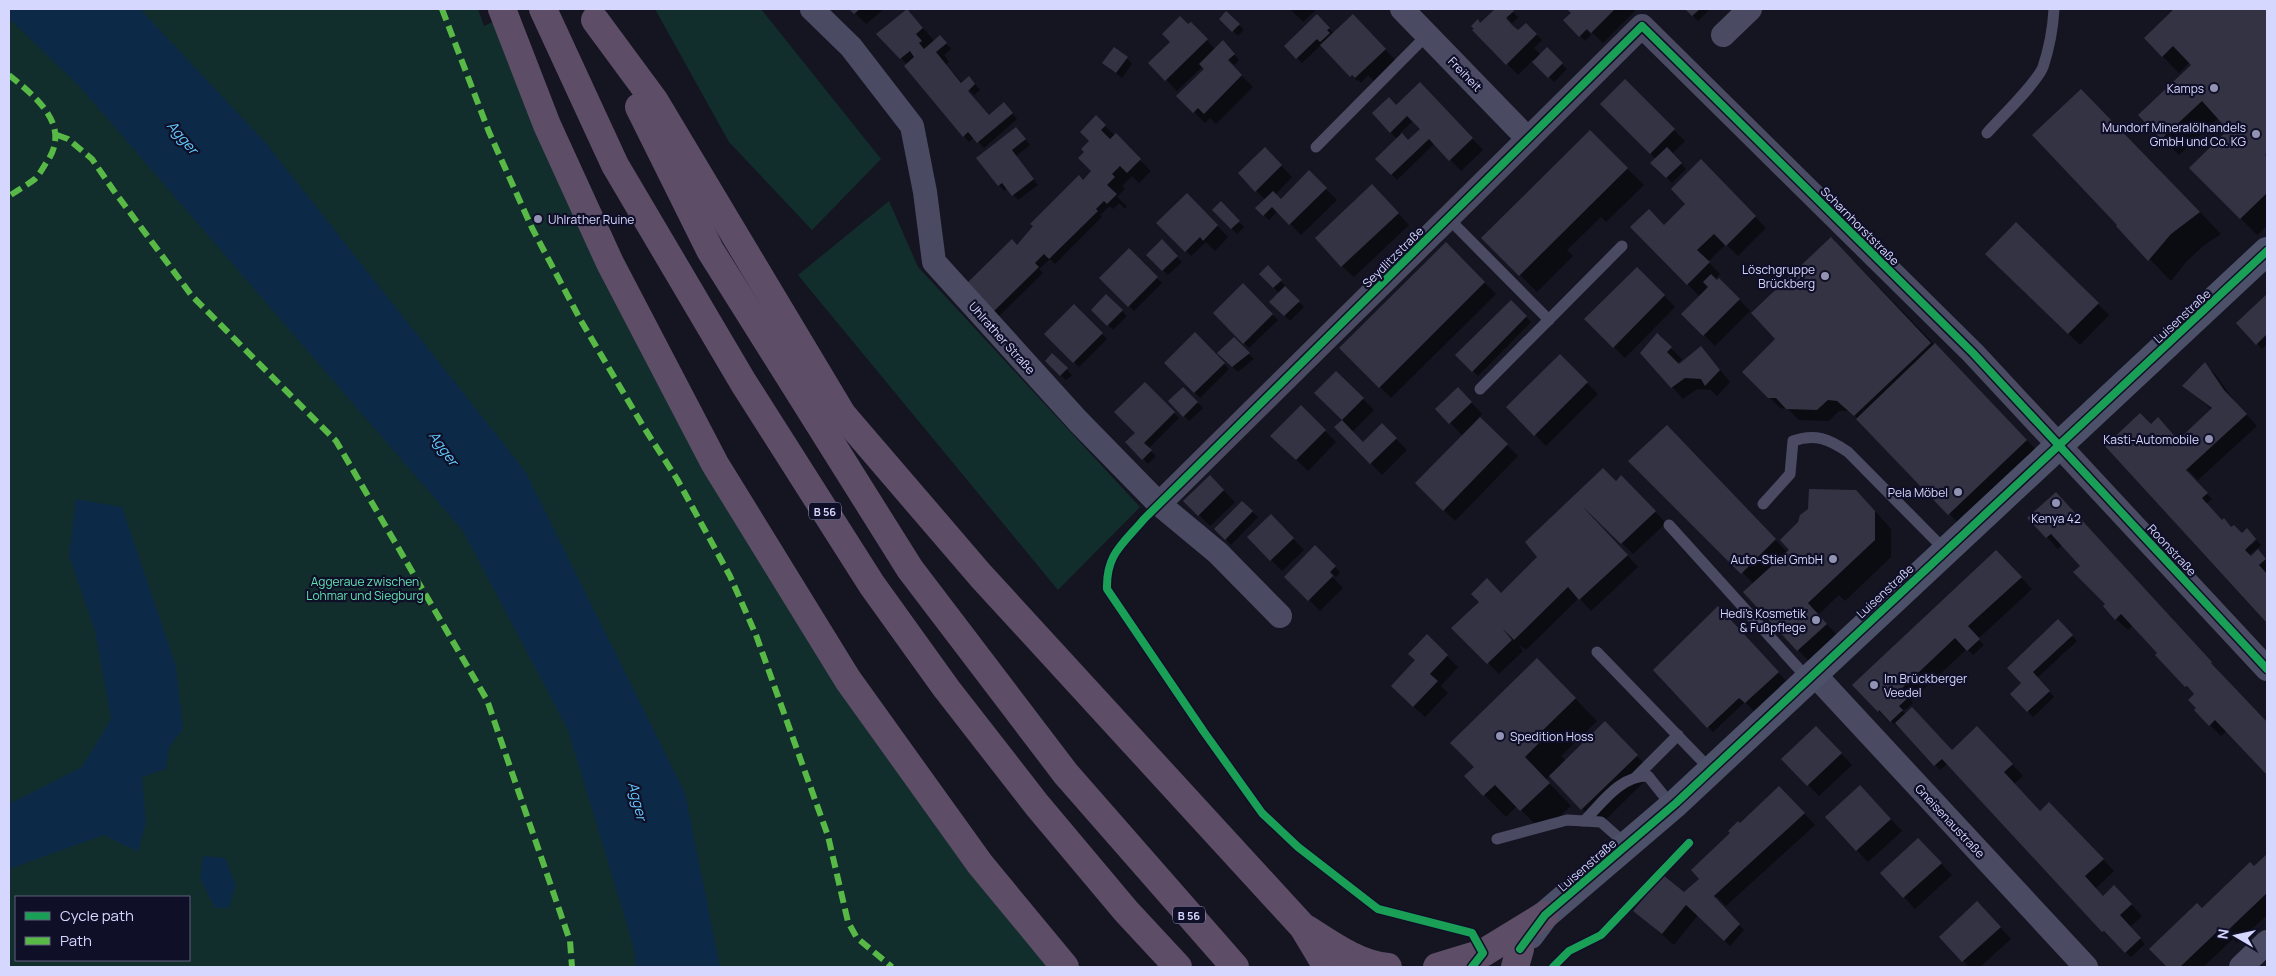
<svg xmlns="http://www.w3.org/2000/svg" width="2276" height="976" viewBox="0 0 2276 976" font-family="Manrope,sans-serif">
	<rect width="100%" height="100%" fill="#151522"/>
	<g fill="#122e2c" fill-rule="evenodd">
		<path d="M9,9H478L484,26L497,20L664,392L1061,967H9ZM16,897H189V960H16Z"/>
		<path d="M655,9H761L881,159L812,230L729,142Z"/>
		<path d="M889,201L918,267L1140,507L1058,590L798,275Z"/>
	</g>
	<g fill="#0c2947">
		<path d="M9,9H140L265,142L525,471L685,793L720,967H636L634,948L568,730L463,531L81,88L9,18Z"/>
		<path d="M76,499L122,507L176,666L183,729L169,748L166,769L142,777L146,822L138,852L104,835L9,869V804L82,767L111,719L95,631L69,556Z"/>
		<path d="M203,856L225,858L236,885L229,908H215L200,878Z"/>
	</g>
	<g fill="#0007" fill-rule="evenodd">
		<path d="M851,9H884L866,24Z"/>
		<path d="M1290,9H1317L1303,22Z"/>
		<path d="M1499,9H1510L1518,17L1512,23L1505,15L1503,17L1518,32L1526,24L1542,40L1534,48L1541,55L1547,49L1567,69L1554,82L1533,60L1518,75L1474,30L1481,24L1505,15Z"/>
		<path d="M1569,9H1632L1635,11L1603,43L1583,24L1582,25L1591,35L1585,41L1565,21L1573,13Z"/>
		<path d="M1687,9H1707L1709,10L1698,21Z"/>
		<path d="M2176,9H2267V226L2257,235L2191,168L2229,130L2218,118L2179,155L2140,115L2193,65L2190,62L2179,73L2145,38Z"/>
		<path d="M1226,12L1244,30L1238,36L1221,19Z"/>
		<path d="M1317,16L1334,34L1353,16L1396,61L1374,81L1368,75L1361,83L1358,80L1357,81L1322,44L1302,63L1285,46Z"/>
		<path d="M917,21L934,41L940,37L951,49L944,55L949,62L946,64L962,83H974L980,90L974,95L967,88V92L989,116L1009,109L1017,119L984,148L974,137L969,142L964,136L907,64L878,34Z"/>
		<path d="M1191,24L1215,49L1223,42L1239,60L1234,65L1222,53L1221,55L1253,87L1216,124L1210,118L1205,123L1178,96L1205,69L1203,66L1177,91L1150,63Z"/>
		<path d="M1127,58L1132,64L1122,78L1109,68Z"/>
		<path d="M1625,81L1685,141L1672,154L1686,169L1672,183L1652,163L1656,159L1602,104Z"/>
		<path d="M1420,84L1483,150L1461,171L1435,143L1397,180L1377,159L1397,139L1390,132ZM1413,121L1421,129L1408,142L1400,133Z"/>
		<path d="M2103,112L2221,234L2203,246L2186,262L2171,281L2118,226Z"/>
		<path d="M1096,117L1151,171L1139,183L1132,176L1122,186L1125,189L1117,197L1127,206L1125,209L1119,203L1113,209L1110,206L1100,215L1102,217L1055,264L1050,259L1039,269L1043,273L996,319L964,287L1017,247L1093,171L1086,152L1091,141Z"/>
		<path d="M1590,132L1644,185L1606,222L1601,217L1567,250L1573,256L1537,292L1483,238Z"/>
		<path d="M1021,134L1030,145L1016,156L1038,185L1018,200L1007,188L1004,191L999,185L978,159Z"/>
		<path d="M1265,149L1292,177L1275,195L1280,201L1309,172L1337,200L1301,235L1278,211L1269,220L1256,208L1265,200L1240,174Z"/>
		<path d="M1701,161L1766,228L1738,256L1726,244L1708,262L1720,274L1715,279L1718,282L1720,279L1750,311L1715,346L1683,314L1700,297L1632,227H1664L1687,204Z"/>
		<path d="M1187,195L1228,237L1215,251L1206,242L1191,256L1158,223Z"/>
		<path d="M1383,197L1409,225L1354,277L1342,266Z"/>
		<path d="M1221,203L1244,227L1237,234L1214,210Z"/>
		<path d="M1162,241L1182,262L1168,275L1148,255Z"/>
		<path d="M1446,244L1496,294L1391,398L1341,348Z"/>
		<path d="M1129,250L1162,283L1134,311L1101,278Z"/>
		<path d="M1987,254L2098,304L2109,315L2080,345Z"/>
		<path d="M1853,260L2043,457L1966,531L1850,411H1839L1829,421L1799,420L1788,409L1780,408L1744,372Z"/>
		<path d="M1268,267L1304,307L1290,321L1271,302L1279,293L1260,274Z"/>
		<path d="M1637,268L1675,307L1625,358L1586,319Z"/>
		<path d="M1243,285L1278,320L1249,348L1214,313Z"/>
		<path d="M1106,296L1127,316L1113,330L1093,310Z"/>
		<path d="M2267,296V344L2262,349L2238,323Z"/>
		<path d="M1511,301L1531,322L1478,376L1457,355Z"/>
		<path d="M1074,306L1107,339L1079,367L1046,334Z"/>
		<path d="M1194,334L1229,369L1200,398L1165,363Z"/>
		<path d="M1657,335L1682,359L1677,364L1679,366L1701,347L1730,382L1717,396L1711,390L1697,389L1683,399L1642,353Z"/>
		<path d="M1234,339L1254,359L1238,372L1219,353Z"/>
		<path d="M1052,355L1072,375L1066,380L1046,361Z"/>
		<path d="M1560,356L1598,394L1546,446L1508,407Z"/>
		<path d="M2205,364L2216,375L2235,402L2257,426L2198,480L2188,470L2186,471L2212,499L2206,504L2223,521L2252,545L2257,540L2261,545L2249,555L2251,557L2258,551L2267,560V621L2177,524L2151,425L2179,441L2212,410L2184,386Z"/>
		<path d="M1336,372L1374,410L1352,432L1363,444L1382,425L1407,450L1382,475L1336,427L1343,420L1316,393Z"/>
		<path d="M1145,383L1179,418L1148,449L1156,456L1148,464L1127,442L1137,433Z"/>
		<path d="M1183,388L1203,408L1189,421L1170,401Z"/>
		<path d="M1469,400L1482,414L1479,417L1518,456L1455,521L1416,483L1463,436L1437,409Z"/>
		<path d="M1301,407L1336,442L1308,471L1272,436Z"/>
		<path d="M1678,438L1786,551L1780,557L1781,559L1791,550L1800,522L1873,509L1891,529V557L1845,601L1839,595L1818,615L1837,635L1809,661L1798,650L1754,584L1630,461Z"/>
		<path d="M1210,477L1235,502L1210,526L1185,501Z"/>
		<path d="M1621,477L1666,523L1633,554L1597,519L1595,520L1638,567L1591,611L1579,598L1526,650L1518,644L1523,651L1499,674L1453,628L1501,595L1539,557L1526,542Z"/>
		<path d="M1242,502L1258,517L1231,545L1216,529Z"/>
		<path d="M2067,505L2267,724V773L2227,731L2221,736L2210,725L2198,708L2195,695L2157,655L2159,653L2133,625L2128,630L2116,619L2105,606L2107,604L2082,566L2062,545L2058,549L2029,518Z"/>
		<path d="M1271,516L1304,550L1282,571L1249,537Z"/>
		<path d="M1315,547L1340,572L1336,577L1329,570L1327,571L1343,588L1320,611L1286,577Z"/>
		<path d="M2007,563L2032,589L1978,639L1984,645L1973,655L1967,649L1911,701L1913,703L1905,710H1901L1952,751L1988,738L2023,776L2014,784L2040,812L2049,804L2114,871L2095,889L2103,897L2125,898L2142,916L2130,927L2145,944L2131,957L2103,931L1948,763L1940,770L1903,731L1891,721L1889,722L1854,685Z"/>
		<path d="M1729,619L1789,684L1757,714L1745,702L1713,732L1708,727Z"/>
		<path d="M2058,621L2077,641L2037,678L2054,697L2033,717L2012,694L2023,683Z"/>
		<path d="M1427,636L1458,667L1441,686L1448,693L1425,717L1403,697Z"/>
		<path d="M1559,682L1597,721L1561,756L1566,761L1622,740L1653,773L1599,826L1550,776L1546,780L1571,806L1543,832L1517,806L1506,817L1466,776Z"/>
		<path d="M1827,739L1852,765L1819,796L1808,785Z"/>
		<path d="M1790,798L1815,825L1726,906L1717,897L1715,898L1744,930L1730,946L1698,915L1674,945L1635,911L1684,894L1704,883L1740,825Z"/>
		<path d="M1871,798L1902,831L1868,862L1826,817Z"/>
		<path d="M1929,851L1952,875L1915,909L1882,873Z"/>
		<path d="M2267,856V915L2237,943L2233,939L2203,967H2168L2151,949Z"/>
		<path d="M1988,914L2011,939L1980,967H1969L1941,937Z"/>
	</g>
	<g fill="#334">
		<path d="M849,9H860L854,14Z"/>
		<path d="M907,9L923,28L916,34L922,41L919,43L924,49L940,35L947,43L936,52L961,83L969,76L975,84L968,91L989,115L1004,102L1013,113L977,143L968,132L963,137L904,66L914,57L910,51L900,59L876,34Z"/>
		<path d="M1495,9H1512L1514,11L1506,18L1512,25L1518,30L1526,23L1537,34L1506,65L1472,30L1474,29L1471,26L1478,19L1480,23Z"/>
		<path d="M1567,9H1615L1591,33L1587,29L1579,37L1563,20L1571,13Z"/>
		<path d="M1685,9H1700L1692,16Z"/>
		<path d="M2174,9H2267V153L2265,155L2267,156V193L2240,219L2189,168L2228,130L2202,101L2161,139L2138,115L2191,65L2173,46L2162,57L2144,38Z"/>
		<path d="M1226,11L1240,24L1232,32L1219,19Z"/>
		<path d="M1317,14L1330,28L1327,30L1330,33L1320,42L1317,39L1296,59L1284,46Z"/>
		<path d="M1353,14L1386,49L1355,78L1352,75L1350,77L1320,45Z"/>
		<path d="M1180,16L1188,24L1191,22L1208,39L1165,81L1148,63L1170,42L1162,34Z"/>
		<path d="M1223,40L1235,54L1228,60L1242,75L1204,114L1198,108L1193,113L1176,96L1204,69L1199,64Z"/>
		<path d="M1114,47L1128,57L1116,73L1102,63Z"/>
		<path d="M1547,47L1563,63L1548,78L1532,62Z"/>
		<path d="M1625,79L1675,129L1650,154L1600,104Z"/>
		<path d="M1420,82L1473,138L1449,161L1429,139L1391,175L1375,159L1402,133L1408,140L1420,129L1407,116L1390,133L1372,113L1389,97L1396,105Z"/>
		<path d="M2081,89L2200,212L2171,234L2148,261L2116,226L2117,225L2032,135Z"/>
		<path d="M1096,115L1106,125L1101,130L1110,139L1116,133L1141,159L1127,173L1120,166L1112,174L1115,177L1107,185L1117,194L1107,204L1104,201L1096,209L1098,211L1049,259L1044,254L1035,263L1039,267L990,315L963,287L1012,239L1017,245L1033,226L1030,224L1079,175L1083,180L1091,171L1078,158L1084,152L1081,149L1089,141L1080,132Z"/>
		<path d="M1016,127L1026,139L1012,150L1034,179L1012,196L1002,183L998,186L976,158Z"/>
		<path d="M1590,130L1628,168L1519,276L1481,238Z"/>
		<path d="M1265,147L1282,165L1255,192L1238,173Z"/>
		<path d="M1667,147L1682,163L1666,178L1650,163Z"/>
		<path d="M1701,159L1756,216L1726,246L1714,234L1697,250L1710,262L1687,285L1630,227L1649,209L1664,225L1685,204L1671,189Z"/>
		<path d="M1309,170L1327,188L1289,225L1272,207L1263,216L1255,208L1273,191L1281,199Z"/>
		<path d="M1372,184L1399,213L1341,267L1315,238Z"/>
		<path d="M1187,193L1218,225L1203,241L1200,237L1185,252L1156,223Z"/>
		<path d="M1221,201L1240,221L1231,229L1212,210Z"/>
		<path d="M2016,222L2099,303L2068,334L1985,254Z"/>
		<path d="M1831,237L1931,343L1854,416L1837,401L1828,400L1817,410L1786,409L1776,398H1768L1742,372L1775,339L1751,313Z"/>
		<path d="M1162,239L1178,256L1162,271L1146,255Z"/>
		<path d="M1446,242L1485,282L1379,388L1339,348Z"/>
		<path d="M1129,248L1158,277L1128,307L1099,278Z"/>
		<path d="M1268,265L1282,280L1273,288L1259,274Z"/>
		<path d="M1637,267L1665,295L1613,348L1584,319Z"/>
		<path d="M1711,274L1717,280L1719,278L1740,299L1703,336L1681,314L1708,287L1703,282Z"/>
		<path d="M1243,283L1273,314L1243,344L1213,313Z"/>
		<path d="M1285,286L1300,301L1284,316L1269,302Z"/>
		<path d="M1106,294L1123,310L1107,326L1091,310Z"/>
		<path d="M2267,294V334L2256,345L2236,323Z"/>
		<path d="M1511,300L1527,316L1472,372L1455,355Z"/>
		<path d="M1074,304L1103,333L1073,363L1044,334Z"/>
		<path d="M1195,332L1225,363L1194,393L1164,363Z"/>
		<path d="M1657,333L1672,347L1667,352L1679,364L1701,346L1720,370L1705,386L1701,379L1685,378L1671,388L1640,353Z"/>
		<path d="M1234,337L1250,353L1232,367L1217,353Z"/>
		<path d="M1935,343L2027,440L1948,515L1856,419Z"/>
		<path d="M1052,353L1068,368L1060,376L1045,361Z"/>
		<path d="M1560,354L1588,382L1534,436L1506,407Z"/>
		<path d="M2205,362L2224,390L2247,414L2186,470L2208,493L2202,498L2222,520L2224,518L2231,527L2234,525L2242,533L2247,528L2256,539L2245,550L2251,556L2258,549L2266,559L2259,565L2267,574V623L2105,446L2140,413L2151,424L2158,417L2178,440L2212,408L2182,386Z"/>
		<path d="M1336,371L1364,398L1342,420L1363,442L1382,423L1397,438L1370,464L1334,427L1342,420L1314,393Z"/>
		<path d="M1145,382L1175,412L1144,443L1152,450L1142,460L1125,442L1135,433L1114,412Z"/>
		<path d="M1183,387L1198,402L1183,417L1168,401Z"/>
		<path d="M1458,387L1472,402L1449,424L1435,409Z"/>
		<path d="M1301,405L1326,430L1296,460L1270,436Z"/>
		<path d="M1480,417L1508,444L1443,511L1415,483Z"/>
		<path d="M1667,425L1776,539L1741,574L1628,461Z"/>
		<path d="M1603,468L1616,481L1621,475L1656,511L1621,544L1582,506L1628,555L1579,600L1568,587L1514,640L1502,628L1512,640L1487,664L1451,628L1479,602L1471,594L1487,578L1501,593L1537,557L1525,542Z"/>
		<path d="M1210,475L1224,490L1198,516L1183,501Z"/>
		<path d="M1809,489L1856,490L1875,511V540L1808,603L1827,624L1797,651L1743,592L1789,550L1780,540L1798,522L1800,515L1808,509Z"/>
		<path d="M2056,492L2212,662L2211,663L2267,722V775L2215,720L2209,726L2194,710L2196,708L2188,700L2194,694L2187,686L2185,687L2155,655L2157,653L2121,614L2115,620L2103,606L2105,604L2073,572L2080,566L2051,534L2046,538L2027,518Z"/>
		<path d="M1242,501L1253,511L1225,540L1214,529Z"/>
		<path d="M1271,514L1294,538L1270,561L1247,537Z"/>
		<path d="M1315,545L1336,566L1330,572L1333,576L1308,601L1284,577Z"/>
		<path d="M1996,550L2022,577L1968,626L1980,639L1967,651L1955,638L1901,689L1909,697L1899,706L1903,710L1890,722L1879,710L1878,712L1852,685Z"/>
		<path d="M1718,606L1779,672L1745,703L1739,698L1707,728L1653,670Z"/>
		<path d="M2058,619L2073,635L2033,672L2050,691L2027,712L2010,694L2021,683L2007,668Z"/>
		<path d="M1427,634L1448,655L1430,674L1438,681L1413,707L1391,686L1415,660L1408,654Z"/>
		<path d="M1537,658L1576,698L1540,733L1544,738L1525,757L1550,783L1520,811L1495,785L1483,796L1464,776L1474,767L1450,743Z"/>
		<path d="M1912,707L1952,750L1977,726L2013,764L2004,772L2040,811L2049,802L2104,859L2085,876L2103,896L2114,885L2132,904L2120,915L2141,938L2125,953L2104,931L2102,932L1942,759L1934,766L1895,723Z"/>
		<path d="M1605,721L1638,755L1581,810L1549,776Z"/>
		<path d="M1816,726L1842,753L1807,786L1781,759Z"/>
		<path d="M1860,785L1891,819L1856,851L1825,817Z"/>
		<path d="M1779,786L1805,813L1714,896L1740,924L1724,941L1686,905L1662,934L1633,911L1663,875L1684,892L1699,879L1691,870L1730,833L1728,831L1738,821L1740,823Z"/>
		<path d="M1918,838L1942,863L1903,898L1880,873Z"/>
		<path d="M2267,854V893L2225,933L2221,928L2180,967H2167L2149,949L2197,903L2202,908L2250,862L2254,866Z"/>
		<path d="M1977,901L2001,927L1962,962L1939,937Z"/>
	</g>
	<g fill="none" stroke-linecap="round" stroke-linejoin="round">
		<g stroke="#4a4b63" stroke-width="11">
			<path d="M1987,133C2001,117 2036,84 2043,67C2049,49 2053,27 2054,9"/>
			<path d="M1316,147L1427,35"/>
			<path d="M1448,218L1549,320"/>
			<path d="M1480,389L1622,246"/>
			<path d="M1763,504L1790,474L1793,441C1815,433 1829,439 1848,452L1946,551"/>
			<path d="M1669,525L1809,680"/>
			<path d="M1597,652L1711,770"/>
			<path d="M1637,776L1678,735"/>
			<path d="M1584,821C1603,802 1620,776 1648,776L1672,806"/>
			<path d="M1497,839L1567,820L1601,822L1627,845"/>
		</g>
		<g stroke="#4a4b63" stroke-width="24">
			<path d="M812,9L851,47L912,126L925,192L934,262L1078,421L1159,504L1218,553L1280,616"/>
			<path d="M1402,9L1528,139"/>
			<path d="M1723,35L1750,9"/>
			<path d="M1159,504L1642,26L1973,353L2267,669"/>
			<path d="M1815,675L2086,967"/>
			<path d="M2241,967L2267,942"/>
		</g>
		<path stroke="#4c5069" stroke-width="28" d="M1530,935L1545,915L1676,803L2267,251"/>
		<g stroke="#5d4d66" stroke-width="28">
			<path d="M502,9L547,125L610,263L715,464L848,680L980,864L1065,967"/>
			<path d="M543,9L615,165L743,382L872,585L946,688L1037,805L1126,911L1178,967"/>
			<path d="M595,20L654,100L842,414L981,576L1303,927L1327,967"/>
			<path d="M639,107L710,250L910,569L1066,774L1235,967"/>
			<path d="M1307,929C1332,945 1358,964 1388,967"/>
			<path d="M1437,967L1483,953L1545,915"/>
			<path d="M1515,967L1520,949"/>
		</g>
		<g stroke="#58b947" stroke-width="6" stroke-dasharray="12 6" stroke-linecap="butt">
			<path d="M442,9L489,132L532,228L580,319L643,426L677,479L730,576L756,635L828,836L848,922L857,938L892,967"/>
			<path d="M9,75C36,97 73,126 46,163C43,168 39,175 35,179C27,185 17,191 9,196"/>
			<path d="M57,135L68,139L92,159L114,191L192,296L336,441L487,700L570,941L572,967"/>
		</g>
		<g stroke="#100f28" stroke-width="11">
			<g id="cycleway">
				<path d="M1520,949L1545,915L1676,803L2267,251"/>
				<path d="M1472,967L1483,953L1472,933L1378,909L1298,847L1262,813L1204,732L1107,589C1106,554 1123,544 1144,519L1642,26L1973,353L2267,669"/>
				<path d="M1553,967L1569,951L1601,935L1689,843"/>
			</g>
		</g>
		<use href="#cycleway" stroke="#1a9f57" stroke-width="8"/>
	</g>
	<g fill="#9293b2" stroke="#100f28" stroke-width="2">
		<circle cx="2214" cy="88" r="5"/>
		<circle cx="2256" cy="134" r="5"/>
		<circle cx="538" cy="219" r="5"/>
		<circle cx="1825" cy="276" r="5"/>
		<circle cx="2209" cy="439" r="5"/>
		<circle cx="1958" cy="492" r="5"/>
		<circle cx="2056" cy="503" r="5"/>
		<circle cx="1833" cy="559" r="5"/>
		<circle cx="1816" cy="620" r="5"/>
		<circle cx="1874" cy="685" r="5"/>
		<circle cx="1500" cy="736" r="5"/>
	</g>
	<g text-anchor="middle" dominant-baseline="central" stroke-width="4.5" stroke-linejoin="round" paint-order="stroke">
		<g fill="#100f28" stroke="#9b9bbe" stroke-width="1">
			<rect x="809" y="502.5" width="32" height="17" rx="4"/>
			<rect x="1173" y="906.5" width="32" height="17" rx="4"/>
		</g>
		<g font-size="11" font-weight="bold" fill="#d6d7ff">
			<text x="825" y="511">B 56</text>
			<text x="1189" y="915">B 56</text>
		</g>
		<g font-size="12" fill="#d6d7ff" stroke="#100f28">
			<text transform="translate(1465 74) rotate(46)">Freiheit</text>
			<text transform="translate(1860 226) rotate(45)">Scharnhorststraße</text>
			<text transform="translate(1393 257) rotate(-45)">Seydlitzstraße</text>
			<text transform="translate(2182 316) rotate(-43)">Luisenstraße</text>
			<text transform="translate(1002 338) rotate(48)">Uhlrather Straße</text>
			<text transform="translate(2172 550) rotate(47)">Roonstraße</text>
			<text transform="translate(1885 591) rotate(-43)">Luisenstraße</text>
			<text transform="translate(1950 821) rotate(47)">Gneisenaustraße</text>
			<text transform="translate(1587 865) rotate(-41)">Luisenstraße</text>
		</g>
		<g font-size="12" fill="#d6d7ff" stroke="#100f28" text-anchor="end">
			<text x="2204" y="88">Kamps</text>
			<text x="2246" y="127">Mundorf Mineralölhandels<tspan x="2246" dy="14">GmbH und Co. KG</tspan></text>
			<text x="548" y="219" text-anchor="start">Uhlrather Ruine</text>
			<text x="1815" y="269">Löschgruppe<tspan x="1815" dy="14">Brückberg</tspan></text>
			<text x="2199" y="439">Kasti-Automobile</text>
			<text x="1948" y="492">Pela Möbel</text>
			<text x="2056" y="518" text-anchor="middle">Kenya 42</text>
			<text x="1823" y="559">Auto-Stiel GmbH</text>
			<text x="1806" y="613">Hedi's Kosmetik<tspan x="1806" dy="14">&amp; Fußpflege</tspan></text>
			<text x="1884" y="678" text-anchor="start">Im Brückberger<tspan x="1884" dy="14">Veedel</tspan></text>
			<text x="1510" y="736" text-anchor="start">Spedition Hoss</text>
		</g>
		<g font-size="12" fill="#5fe2b0" stroke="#100f28">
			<text x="365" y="581">Aggeraue zwischen<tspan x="365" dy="14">Lohmar und Siegburg</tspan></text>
		</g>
		<g font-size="14" font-style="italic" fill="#64ccff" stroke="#100f28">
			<text transform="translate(183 137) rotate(49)">Agger</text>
			<text transform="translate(444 448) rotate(54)">Agger</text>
			<text transform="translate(638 801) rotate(76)">Agger</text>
		</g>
	</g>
	<rect width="2276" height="976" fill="none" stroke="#d6d7ff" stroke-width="20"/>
	<rect x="15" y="896" width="175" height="65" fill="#100f28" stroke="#5f5f7e"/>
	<rect x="25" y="912" width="25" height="8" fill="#1a9f57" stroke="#5f5f7e"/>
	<text x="60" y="921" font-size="15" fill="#d6d7ff">Cycle path</text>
	<rect x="25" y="937" width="25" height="8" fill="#58b947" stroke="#5f5f7e"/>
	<text x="60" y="946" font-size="15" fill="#d6d7ff">Path</text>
	<g transform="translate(2236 936) rotate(279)" stroke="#100f28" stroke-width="4" paint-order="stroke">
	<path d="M0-4L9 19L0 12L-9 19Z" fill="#d6d7ff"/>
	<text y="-8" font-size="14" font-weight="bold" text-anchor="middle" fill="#d6d7ff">N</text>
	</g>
</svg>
